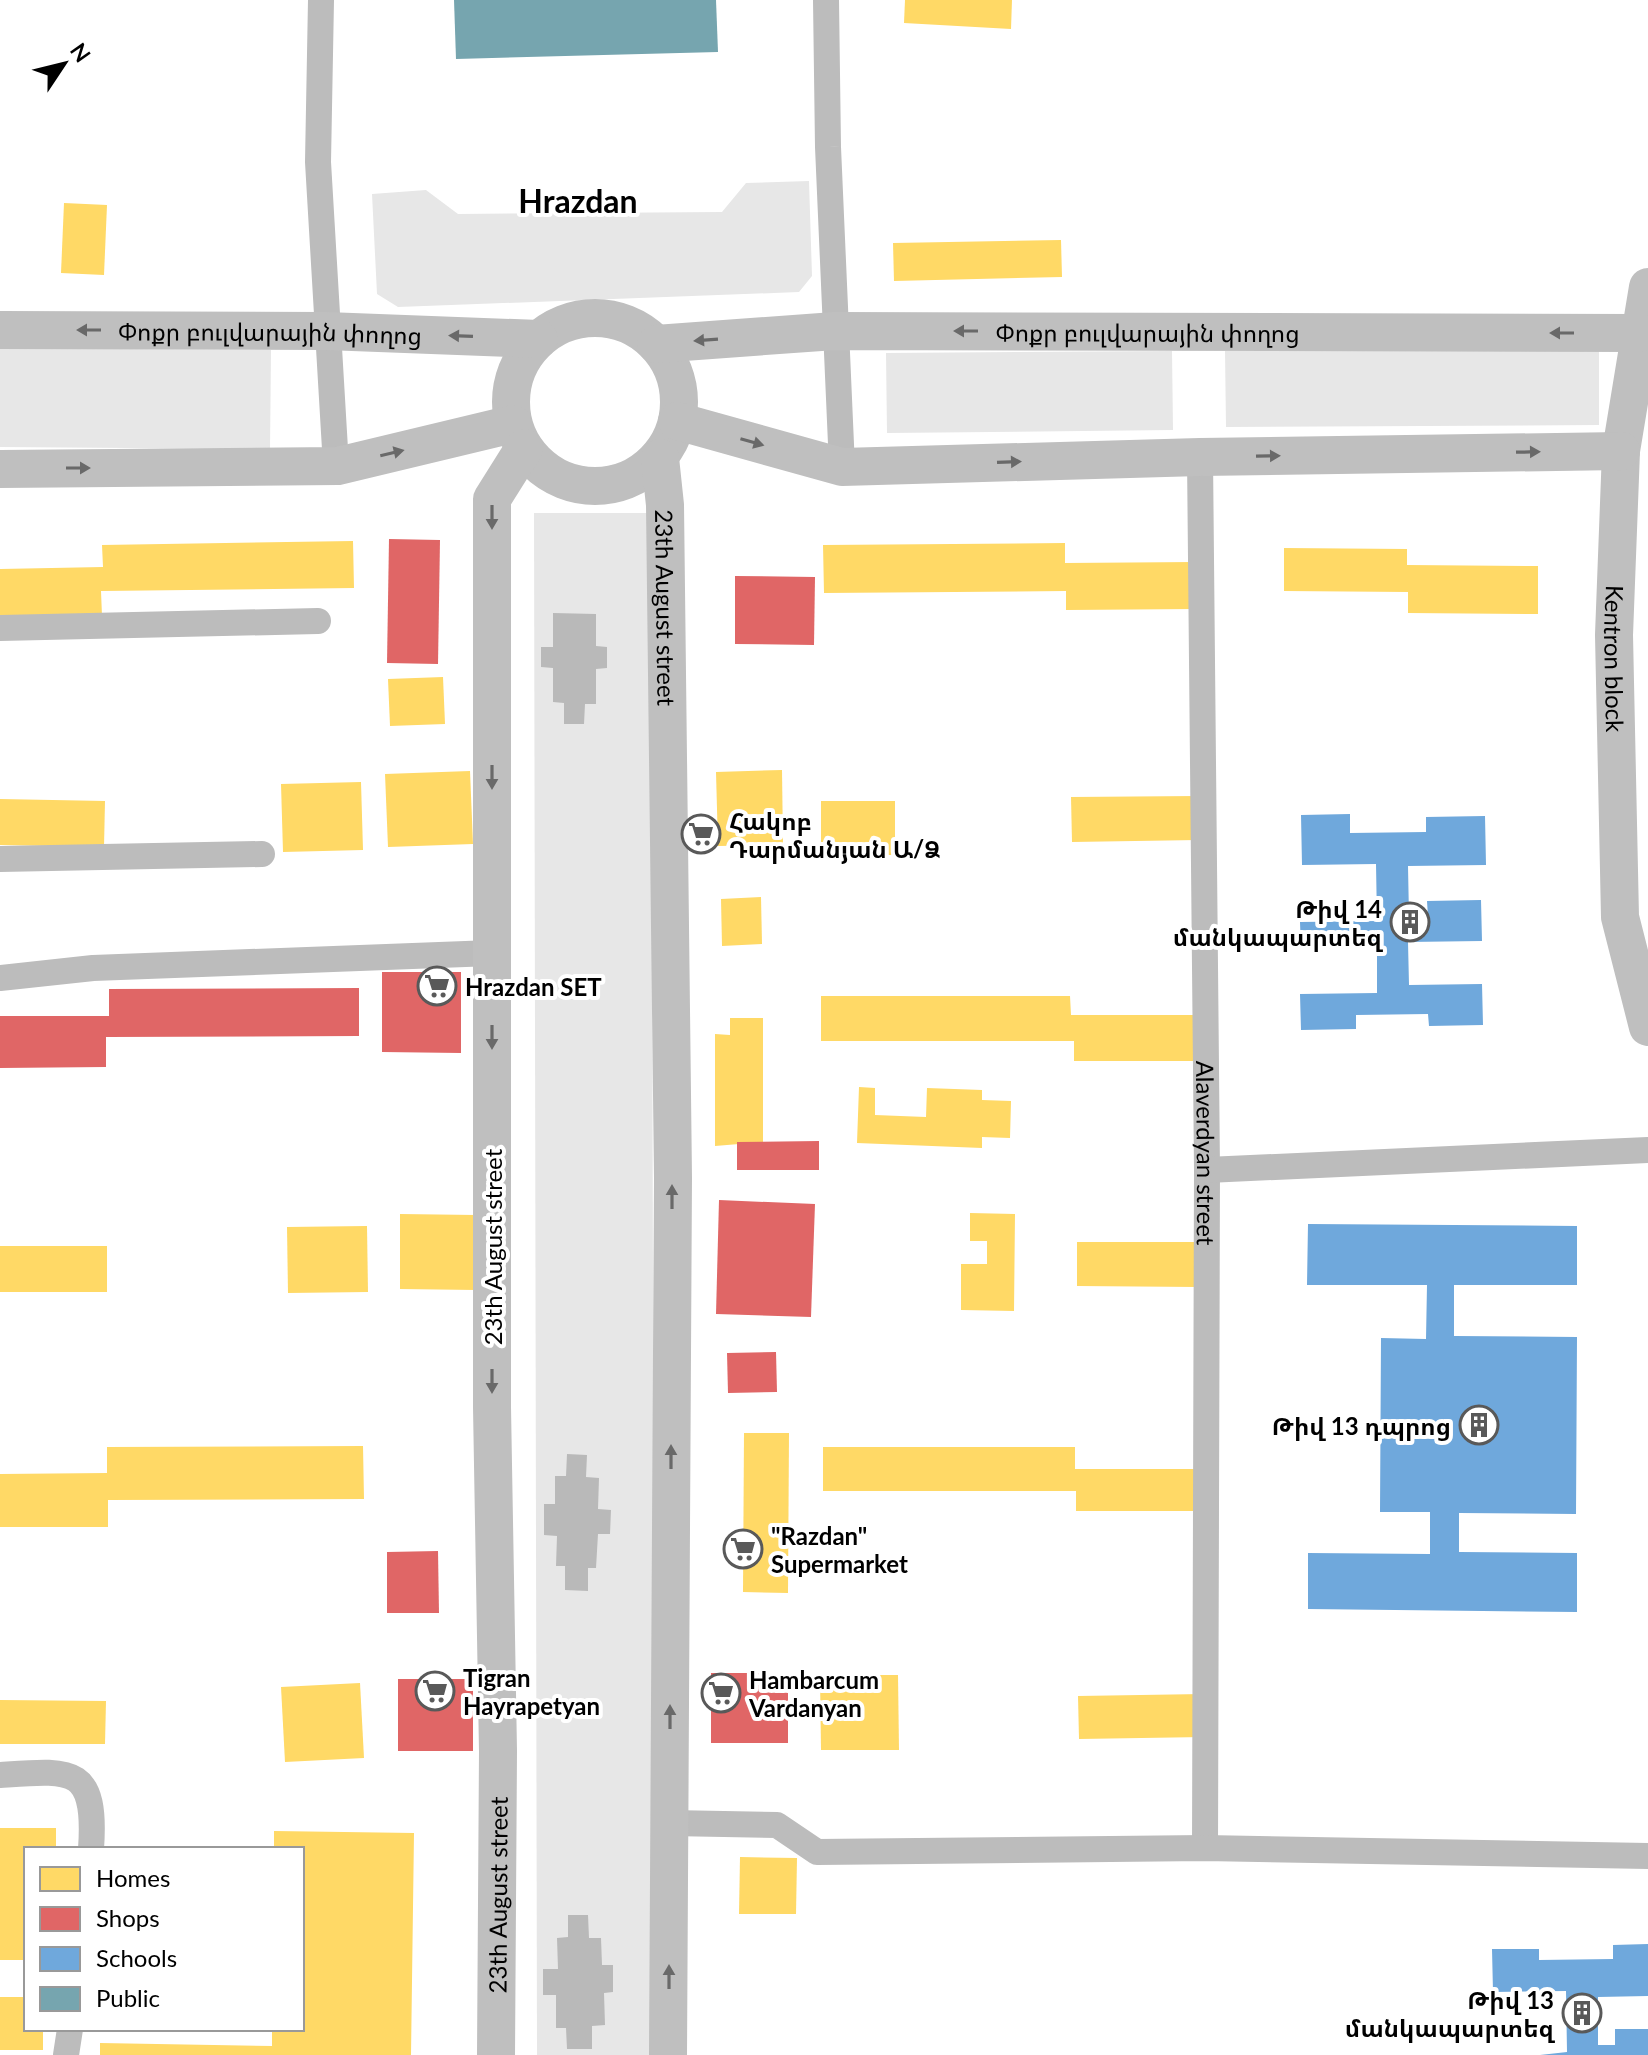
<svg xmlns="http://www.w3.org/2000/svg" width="1648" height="2055" viewBox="0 0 1648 2055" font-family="Lato,'Noto Sans Armenian',sans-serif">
	<rect width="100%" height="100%" fill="#fff"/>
	<g fill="#e7e7e7">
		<path d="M809,181L812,276L799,292L398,307L377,294L372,194L426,190L458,214L722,212L746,183Z"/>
		<path d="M0,348L271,350L270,449L0,447Z"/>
		<path d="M1599,349V425L1226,427L1225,351Z"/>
		<path d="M1172,351L1173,430L887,433L886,353Z"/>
		<path d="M534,513H651L655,2055H537Z"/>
	</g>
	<g fill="#b9b9b9">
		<path d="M553,613L596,614V646L607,647V668L596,669V704H585L584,724H564V703L553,702V668L541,667V647H553Z"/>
		<path d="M567,1454L587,1455L586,1477L599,1478L598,1509L611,1510L610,1534H598L596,1568H588V1591L565,1590V1566H556L557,1536L544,1535V1504H555V1476H566Z"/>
		<path d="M568,1915H588L589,1938H601L602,1965H613V1992L604,1993L605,2025L592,2026V2049H567L566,2028H556V1995H543V1969H558L557,1938L568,1937Z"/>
	</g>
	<g fill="#ffd966">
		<path d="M905,0H1012L1011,29L904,23Z"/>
		<path d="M64,203L107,205L104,275L61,273Z"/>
		<path d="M1061,240L1062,277L894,281L893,243Z"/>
		<path d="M353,541L354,588L101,591L102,616L0,617V569L103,567L102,545Z"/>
		<path d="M1065,543V563L1195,562V609L1066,610V591L824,593L823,545Z"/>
		<path d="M1284,548L1407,549V565L1538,566V614L1408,613V592L1284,591Z"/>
		<path d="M443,677L445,724L390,726L388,679Z"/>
		<path d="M782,770L783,845L718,846L716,772Z"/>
		<path d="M470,771L473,844L388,847L385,774Z"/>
		<path d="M361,782L363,850L283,852L281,784Z"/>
		<path d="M1197,796L1198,840L1072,842L1071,797Z"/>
		<path d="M0,799L105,801L104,847L0,845Z"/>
		<rect x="821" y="801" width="74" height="54"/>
		<path d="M761,897L762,944L722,946L721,899Z"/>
		<path d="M821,996H1070L1071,1015H1198V1061H1074V1041H821Z"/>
		<path d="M730,1018H763V1142L715,1146V1034L730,1035Z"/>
		<path d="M859,1087L875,1088V1115L926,1117L927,1088L982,1090V1100L1011,1101L1010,1138L982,1137V1148L857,1143Z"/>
		<path d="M970,1213L1015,1214L1014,1311L961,1310V1264H987V1241H970Z"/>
		<path d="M400,1214L476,1215V1290L400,1289Z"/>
		<path d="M367,1226L368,1292L288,1293L287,1227Z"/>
		<path d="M1077,1242H1197V1287L1077,1286Z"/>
		<rect x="0" y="1246" width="107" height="46"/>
		<path d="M744,1433H789L788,1593L743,1592Z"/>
		<path d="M363,1446L364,1499L108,1500V1527H0V1474L107,1473V1447Z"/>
		<path d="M823,1447H1075V1469H1199L1200,1511H1076V1491H823Z"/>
		<path d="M820,1675H898L899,1750H821Z"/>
		<path d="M360,1683L364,1758L285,1762L281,1687Z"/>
		<path d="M1203,1694L1204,1737L1079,1739L1078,1696Z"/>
		<path d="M0,1700L106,1701L105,1744H0Z"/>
		<path d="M0,1828H56V1849H26V1960H0Z"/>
		<path d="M274,1831L414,1833L411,2055H100V2043L272,2046V2029H302V1849H274Z"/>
		<path d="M740,1857L797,1858L796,1914H739Z"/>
		<path d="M0,1997H26V2029H43V2050H0Z"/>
	</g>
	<g fill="#e06666">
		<path d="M389,539L440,540L438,664L387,663Z"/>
		<path d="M735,576L815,577L814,645L735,644Z"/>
		<path d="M382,972H461V1053L382,1052Z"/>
		<path d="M359,988V1036L106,1037V1067L0,1068V1016H109V989Z"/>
		<path d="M819,1141V1170H737V1142Z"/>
		<path d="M719,1200L815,1204L811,1317L716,1314Z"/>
		<path d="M776,1352L777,1392L728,1393L727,1353Z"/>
		<path d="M438,1551L439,1613H387V1552Z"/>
		<rect x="711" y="1673" width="77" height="70"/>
		<rect x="398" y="1679" width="75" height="72"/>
	</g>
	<g fill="#6fa8dc">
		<path d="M1350,814V833L1426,832V817L1485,816L1486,865L1408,866L1409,917H1428L1427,901L1481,900L1482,941L1408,942L1409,985L1482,984L1483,1025L1429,1026L1428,1014L1356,1015V1029L1301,1030L1300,994L1377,993V947L1301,949L1300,922L1377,921L1376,864L1302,865L1301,815Z"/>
		<path d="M1308,1224L1577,1226V1285H1454V1336L1577,1337L1576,1514L1459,1513V1552L1577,1553V1612L1308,1609V1553L1430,1554V1512H1380L1381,1338L1426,1339L1427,1285H1307Z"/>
		<path d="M1648,1944V1996L1598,1997V2045H1615V2029H1648V2055H1540L1567,2052L1566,1991L1493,1992L1492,1949H1539V1960L1613,1959V1945Z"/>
	</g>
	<path fill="#76a5af" d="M454,0H716L718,52L456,59Z"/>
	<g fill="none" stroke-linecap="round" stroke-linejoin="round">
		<g stroke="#bcbcbc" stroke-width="26">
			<path d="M321,0L318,162L336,466"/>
			<path d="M826,0L828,147L842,467"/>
			<path id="s1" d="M1200,457L1207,1170L1205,1848"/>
			<path d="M0,628L318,621"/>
			<path d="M0,859L262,854"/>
			<path d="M0,978L93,968L492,953"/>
			<path d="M1207,1170L1648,1150"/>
			<path d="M0,1775C71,1770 97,1765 91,1849"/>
			<path d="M670,1823L777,1825L817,1852L1205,1848L1648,1856"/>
			<path d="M66,2055L70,2029"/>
		</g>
		<g stroke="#bfbfbf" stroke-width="38">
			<path id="s2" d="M1648,287L1621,451L1614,635L1620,917L1648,1027"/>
			<circle cx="595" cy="402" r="84"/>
			<path id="s3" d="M0,330L326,331L539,339"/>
			<path id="s4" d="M656,344L835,331L1640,333"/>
			<path d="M677,421L842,467L1200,457L1621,451"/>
			<path id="s5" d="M660,458L665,505L673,1178L668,2055"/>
			<path d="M0,469L338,466L513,424"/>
			<path id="s6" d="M496,2055L498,1751L492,1407V499L524,448"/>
		</g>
	</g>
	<defs><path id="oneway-solid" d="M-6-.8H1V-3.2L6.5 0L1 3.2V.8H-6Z" transform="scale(2)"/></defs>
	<g fill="#696969">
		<use href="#oneway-solid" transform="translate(89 330) rotate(-180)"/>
		<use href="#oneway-solid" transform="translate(966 331) rotate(-180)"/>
		<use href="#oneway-solid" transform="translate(1562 333) rotate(-180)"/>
		<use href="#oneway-solid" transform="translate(461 336) rotate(-178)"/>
		<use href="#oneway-solid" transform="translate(706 340) rotate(176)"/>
		<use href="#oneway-solid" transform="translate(752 442) rotate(16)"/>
		<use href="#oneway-solid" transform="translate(1528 452) rotate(-1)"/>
		<use href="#oneway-solid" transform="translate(392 453) rotate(-13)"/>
		<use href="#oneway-solid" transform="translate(1268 456) rotate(-1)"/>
		<use href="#oneway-solid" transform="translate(1009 462) rotate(-2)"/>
		<use href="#oneway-solid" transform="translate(78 468)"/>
		<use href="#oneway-solid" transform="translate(492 517) rotate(90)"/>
		<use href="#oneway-solid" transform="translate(492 777) rotate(90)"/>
		<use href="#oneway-solid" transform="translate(492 1037) rotate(90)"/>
		<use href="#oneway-solid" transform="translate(672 1197) rotate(-90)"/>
		<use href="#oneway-solid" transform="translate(492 1381) rotate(90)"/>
		<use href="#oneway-solid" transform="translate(671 1457) rotate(-90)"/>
		<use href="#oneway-solid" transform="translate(670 1717) rotate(-90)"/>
		<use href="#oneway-solid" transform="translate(669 1977) rotate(-90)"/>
	</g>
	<defs>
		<g id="supermarket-ring" transform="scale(2)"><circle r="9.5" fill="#fff" stroke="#595959" stroke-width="1.5"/><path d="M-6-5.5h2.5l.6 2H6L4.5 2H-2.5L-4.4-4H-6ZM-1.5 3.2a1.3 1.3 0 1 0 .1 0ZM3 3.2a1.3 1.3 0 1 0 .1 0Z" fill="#595959"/></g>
		<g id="building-ring" transform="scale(2)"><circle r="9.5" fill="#fff" stroke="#595959" stroke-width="1.5"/><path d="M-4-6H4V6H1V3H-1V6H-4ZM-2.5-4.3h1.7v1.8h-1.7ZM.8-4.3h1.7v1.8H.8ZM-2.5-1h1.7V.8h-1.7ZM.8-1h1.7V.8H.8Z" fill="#595959"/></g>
	</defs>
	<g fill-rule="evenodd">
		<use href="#supermarket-ring" x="701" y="834"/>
		<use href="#building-ring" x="1410" y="922"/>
		<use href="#supermarket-ring" x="437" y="986"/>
		<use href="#building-ring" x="1479" y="1425"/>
		<use href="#supermarket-ring" x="743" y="1549"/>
		<use href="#supermarket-ring" x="435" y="1691"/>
		<use href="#supermarket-ring" x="721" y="1693"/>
		<use href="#building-ring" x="1582" y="2013"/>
	</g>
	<g text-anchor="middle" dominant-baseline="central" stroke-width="8" stroke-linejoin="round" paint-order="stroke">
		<g font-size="24" fill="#000" stroke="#fff">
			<text stroke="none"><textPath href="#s3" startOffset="270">Փոքր բուլվարային փողոց</textPath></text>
			<text stroke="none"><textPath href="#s4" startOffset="492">Փոքր բուլվարային փողոց</textPath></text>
			<text stroke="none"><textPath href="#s5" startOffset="150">23th August street</textPath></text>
			<text stroke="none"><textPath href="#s2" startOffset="374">Kentron block</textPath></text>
			<text stroke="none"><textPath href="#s1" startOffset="696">Alaverdyan street</textPath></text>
			<text transform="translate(492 1247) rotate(-90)">23th August street</text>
			<text stroke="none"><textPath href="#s6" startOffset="160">23th August street</textPath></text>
		</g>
		<g font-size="24" font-weight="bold" fill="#000" stroke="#fff" text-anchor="start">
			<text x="729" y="820">Հակոբ<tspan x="729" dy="28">Դարմանյան Ա/Ձ</tspan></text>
			<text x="1382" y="908" text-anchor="end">Թիվ 14<tspan x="1382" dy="28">մանկապարտեզ</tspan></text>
			<text x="465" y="986">Hrazdan SET</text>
			<text x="1451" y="1425" text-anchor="end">Թիվ 13 դպրոց</text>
			<text x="771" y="1535">"Razdan"<tspan x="771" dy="28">Supermarket</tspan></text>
			<text x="463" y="1677">Tigran<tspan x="463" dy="28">Hayrapetyan</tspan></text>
			<text x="749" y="1679">Hambarcum<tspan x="749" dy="28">Vardanyan</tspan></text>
			<text x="1554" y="1999" text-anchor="end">Թիվ 13<tspan x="1554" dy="28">մանկապարտեզ</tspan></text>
		</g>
		<g font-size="32" font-weight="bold" fill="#000" stroke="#fff">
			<text x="578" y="200">Hrazdan</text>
		</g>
	</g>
	<rect x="24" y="1847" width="280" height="184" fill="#ffffff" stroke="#999999" stroke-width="2"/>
	<rect x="40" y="1867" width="40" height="24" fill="#ffd966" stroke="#999999" stroke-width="2"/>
	<text x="96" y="1887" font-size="24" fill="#000000">Homes</text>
	<rect x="40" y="1907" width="40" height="24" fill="#e06666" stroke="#999999" stroke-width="2"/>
	<text x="96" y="1927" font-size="24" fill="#000000">Shops</text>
	<rect x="40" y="1947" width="40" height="24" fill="#6fa8dc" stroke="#999999" stroke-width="2"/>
	<text x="96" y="1967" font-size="24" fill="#000000">Schools</text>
	<rect x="40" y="1987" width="40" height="24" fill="#76a5af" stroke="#999999" stroke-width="2"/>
	<text x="96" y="2007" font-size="24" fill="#000000">Public</text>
	<g transform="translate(64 64) rotate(55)" stroke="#ffffff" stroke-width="6" paint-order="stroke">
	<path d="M0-6L14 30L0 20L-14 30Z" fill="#000000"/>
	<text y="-12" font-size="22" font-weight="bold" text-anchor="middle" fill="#000000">N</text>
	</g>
</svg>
